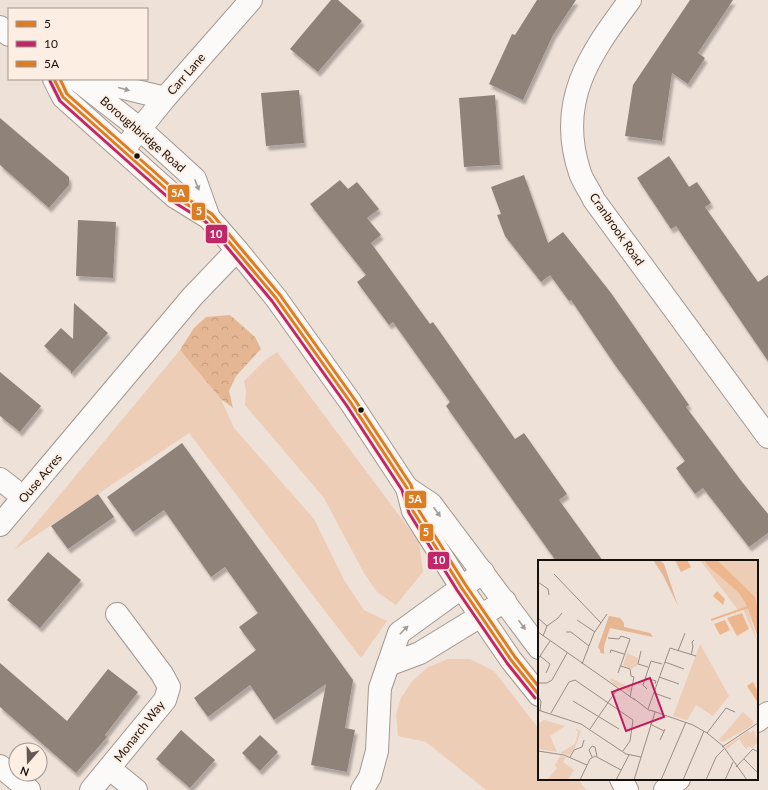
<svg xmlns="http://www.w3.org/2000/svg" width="768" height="790" viewBox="0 0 768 790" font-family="Lato,sans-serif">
	<defs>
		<pattern id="forest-crowns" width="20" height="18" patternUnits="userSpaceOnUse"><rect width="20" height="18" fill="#e4b693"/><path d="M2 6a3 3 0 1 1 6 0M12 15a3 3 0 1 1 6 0" fill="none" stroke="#c39b7d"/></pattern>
		<filter id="shadow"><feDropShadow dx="2.5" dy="4.5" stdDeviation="1" flood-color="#0004"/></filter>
	</defs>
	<rect width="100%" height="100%" fill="#eee1d8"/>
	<g fill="#edcdb5">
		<path d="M180,350L221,399L234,428L314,519L344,580L364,610L387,621L361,658L189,433L14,550Z"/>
		<path d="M277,352L419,542L423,572L396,605L377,592L364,573L324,498L245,405L246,391L244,381L264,361Z"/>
		<path d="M448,659H470L494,671L539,729V779H578L586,790H486L426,742L398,736L396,715L401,698L412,681L428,667Z"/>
	</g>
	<path fill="url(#forest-crowns)" d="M230,315L255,337L261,349L236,376L229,391L233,408L221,399L180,350L194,328L206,317Z"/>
	<g fill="#8f8379" filter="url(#shadow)">
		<path d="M331,0H338L362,21L318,72L290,49Z"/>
		<path d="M537,0H576L553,35L523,100L489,84L512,34L515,35Z"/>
		<path d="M690,0H733L698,53L705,58L688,84L672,73L662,141L625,136L633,85Z"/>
		<path d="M299,90L304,143L266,146L261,93Z"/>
		<path d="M495,95L500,165L464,167L459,98Z"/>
		<path d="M0,118L69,177V185L49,208L0,165Z"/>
		<path d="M669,156L689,187L697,182L711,203L705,207L758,282L768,275V361L676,226L671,229L637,178Z"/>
		<path d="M524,175L548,243L563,232L611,293L689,405L686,407L742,482L768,514V533L749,547L703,488L695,494L676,468L685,461L615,365L571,300L569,301L550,275L541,282L505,236L497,215L501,214L491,187Z"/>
		<path d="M340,180L348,189L357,182L379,209L367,218L381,235L371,243L430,324L433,322L515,439L524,433L567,494L559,500L603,561H556L446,406L450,402L393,322L389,325L357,282L366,275L310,204Z"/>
		<path d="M78,220L116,222L113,278L76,276Z"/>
		<path d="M74,303L108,333L71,374V371L44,346L61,328L73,339Z"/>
		<path d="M0,372L41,406L20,432L0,416Z"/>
		<path d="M182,443L353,680L345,728L355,730L347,772L311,765L326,684L274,720L250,685L208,717L194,698L256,650L239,627L258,613L225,567L211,577L164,510L133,532L107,497Z"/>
		<path d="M98,494L114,517L68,549L51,526Z"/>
		<path d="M48,552L81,580L40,628L7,600Z"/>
		<path d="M0,663L67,721L108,669L138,692L105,735L107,737L76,773L0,707Z"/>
		<path d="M181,730L215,760L190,788L156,759Z"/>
		<path d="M260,735L278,752L260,771L242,753Z"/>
	</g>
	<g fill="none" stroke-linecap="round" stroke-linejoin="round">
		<g stroke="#a29890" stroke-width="24">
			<g id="street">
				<path d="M630,0C589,55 556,102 580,173C583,182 590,191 594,200L768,437"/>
				<path d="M0,479L23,497"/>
				<path d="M0,525L192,297L237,250"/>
				<path d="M388,665L420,653L505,601"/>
				<path d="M757,721L768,713"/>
				<path d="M0,766L29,790"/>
				<path d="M110,769L136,790"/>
				<path d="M91,790L165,700L169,687L162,674L117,614"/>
				<path d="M362,790L370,777L377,751L380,688L399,633L483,572"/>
				<path d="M665,790L679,779"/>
			</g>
		</g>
		<g stroke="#a29890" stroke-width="24">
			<path id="secondary" d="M123,150L165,98L251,0"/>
		</g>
		<g stroke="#a29890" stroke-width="24">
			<g id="primary">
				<path d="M0,27L9,35"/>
				<path d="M54,79L63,97L175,197L209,218L237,250L276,298L351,403L407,488L413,511L461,587L511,660L539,695"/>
				<path d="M76,79L140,129L195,179L209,218"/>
				<path d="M87,79L165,98"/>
				<path d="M407,488L431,504L539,648"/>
				<path d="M621,779L627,790"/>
			</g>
		</g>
		<use href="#street" stroke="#fcfaf9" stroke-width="22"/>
		<use href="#secondary" stroke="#fcfaf9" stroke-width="22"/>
		<use href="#primary" stroke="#fcfaf9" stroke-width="22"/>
		<g stroke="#fdeee4" stroke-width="6">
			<path id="bus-1" d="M54,79L63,97L175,197L209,218L276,298L351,403L407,488L413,511L461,587L511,660L539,695"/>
		</g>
		<g stroke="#fdeee4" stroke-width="6">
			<path id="bus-2" d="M50,81L60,101L172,201L206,222L272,301L347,406L402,490L409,513L457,590L507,663L535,698"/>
		</g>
		<g stroke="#fdeee4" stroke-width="6">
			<path id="bus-3" d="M60,79L67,94L178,193L212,214L280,295L355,400L411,485L418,509L465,584L515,657L539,687"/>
		</g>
		<use href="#bus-1" stroke="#dc7d23" stroke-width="3"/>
		<use href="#bus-2" stroke="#c02769" stroke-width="3"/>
		<use href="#bus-3" stroke="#dc7d23" stroke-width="3"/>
	</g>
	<defs><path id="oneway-solid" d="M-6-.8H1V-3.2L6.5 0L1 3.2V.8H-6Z"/></defs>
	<g fill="#a19c99">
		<use href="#oneway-solid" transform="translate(124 89) rotate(15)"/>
		<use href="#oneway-solid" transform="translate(197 185) rotate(69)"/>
		<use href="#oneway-solid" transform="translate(437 512) rotate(54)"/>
		<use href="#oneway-solid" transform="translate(522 625) rotate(54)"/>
		<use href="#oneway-solid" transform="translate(404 630) rotate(-45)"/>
	</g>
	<g fill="#18100a" stroke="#fdeee4" stroke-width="1.5">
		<circle cx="137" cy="156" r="3.5"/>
		<circle cx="361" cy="410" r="3.5"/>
	</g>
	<g text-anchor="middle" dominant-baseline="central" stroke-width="4" stroke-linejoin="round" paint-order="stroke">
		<g font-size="12" fill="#18100a" stroke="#fdeee4">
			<text transform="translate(186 74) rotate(-49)">Carr Lane</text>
			<text transform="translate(143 134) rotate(41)">Boroughbridge Road</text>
			<text transform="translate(617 229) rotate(55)">Cranbrook Road</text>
			<text transform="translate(40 478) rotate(-50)">Ouse Acres</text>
			<text transform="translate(139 731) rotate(-52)">Monarch Way</text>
		</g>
	</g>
	<g transform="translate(538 560)">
		<rect width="220" height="220" fill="#eee1d8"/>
		<path d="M162,0H166L171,7L200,32L208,44L220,83L205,49L200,50ZM73,118L93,128L92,132L77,125L72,120ZM6,160L27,166L12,176L19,192L0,189V164ZM37,168L43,171L37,188L31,195L22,193L37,184L40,172ZM216,170L220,182L214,188L211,186L208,189L201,179L189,189L187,187L210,171L212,173Z" fill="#edcdb5"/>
		<path d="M115,0H122L126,4L140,46L125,15ZM71,56L82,58L86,63V67L112,73L115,77L72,68L66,86V94L64,93L60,87Z" fill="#e4b693"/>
		<path d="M179,0H220V50L214,36ZM89,93L100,98V105L93,109L85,105ZM205,152L215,161V165L185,182L181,180Z" fill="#edcdb5"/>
		<path d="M162,84L191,136L175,156L158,145L149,160L135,156ZM22,196L28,197L25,202L36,210L33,215L29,220H9L19,208L17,205Z" fill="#edcdb5"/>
		<path d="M137,0H149L153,7L143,12ZM166,0H179L217,37L220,50V77L208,44L200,32L171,7ZM179,31L187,39L185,45L175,36ZM204,53L211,69L199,76L189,58ZM187,60L192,70L182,75L176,64ZM215,122L220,132V143L209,126Z" fill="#eeb68c"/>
		<path fill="none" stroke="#eeb68c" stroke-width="2" d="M173,60L210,47M65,77L69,69L80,59M63,93L65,78"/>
		<path fill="none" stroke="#988d86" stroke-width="1" d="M16,14L63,63M0,22L10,29L11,35M0,58L9,66M39,60L57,72M0,72L97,140M28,72H33L51,86M5,76L9,66L20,58L24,53M70,78L81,79L83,76L92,79L80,113M103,91L100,104L110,107M140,91L147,73M72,93L73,90L86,94M153,95L155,87L154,82L156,80M2,96L12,104L8,113M0,99L12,81M127,102L146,109M44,104L56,73L69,54M83,106L92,109L93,116L96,117L92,137M121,117L141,124M108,118L118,121L117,124M0,123H9L14,120L29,93M109,129L105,125L113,101L124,104M116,133L133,139M0,137L3,141L2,151M95,138L112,151M35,141L81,169M110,149L132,88L158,96M0,150L43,164L88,194L103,197M112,150L155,165L169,173L185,186L209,220M13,153L31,122L37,120L95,160L92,181L85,191M112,164L126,171M52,169L80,128M169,173L188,148L197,152M122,180L127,169M184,187L220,163M0,191L26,195L49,205M32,197L36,190L44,187L46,180M54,197L51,190L54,186L57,187L59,196M206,199L220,213M198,207L215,189L220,192M42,220L52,199L57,196L83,210M78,220L91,195M96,220L117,152M123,220L148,162M145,220L166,171M168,220L178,197L186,189M187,220L195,202"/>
		<path fill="#c2185b" fill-opacity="0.15" stroke="#c2185b" stroke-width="2" d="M112,118L126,157L88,171L74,132Z"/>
		<rect width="220" height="220" fill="none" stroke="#18100a" stroke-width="2"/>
	</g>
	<g stroke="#fdeee4" stroke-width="1.5">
		<rect x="167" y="184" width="23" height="19" rx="4" fill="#dc7d23"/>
		<rect x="191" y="202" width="15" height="19" rx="4" fill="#dc7d23"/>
		<rect x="205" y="224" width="23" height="20" rx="4" fill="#c02769"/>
		<rect x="404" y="490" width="23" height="19" rx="4" fill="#dc7d23"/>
		<rect x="419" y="523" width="15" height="19" rx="4" fill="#dc7d23"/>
		<rect x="427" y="551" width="23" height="19" rx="4" fill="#c02769"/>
	</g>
	<g font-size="11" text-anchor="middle" font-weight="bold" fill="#fff">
		<text x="178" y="197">5A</text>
		<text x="199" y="215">5</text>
		<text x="216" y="238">10</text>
		<text x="415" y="503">5A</text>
		<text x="426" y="536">5</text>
		<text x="439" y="564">10</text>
	</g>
	<rect x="8" y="8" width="140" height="72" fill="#fdeee4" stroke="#a1958d"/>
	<rect x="16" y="21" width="20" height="6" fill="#dc7d23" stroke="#a1958d"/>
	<text x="44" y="28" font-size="12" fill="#18100a">5</text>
	<rect x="16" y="41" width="20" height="6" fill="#c02769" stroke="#a1958d"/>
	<text x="44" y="48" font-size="12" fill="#18100a">10</text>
	<rect x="16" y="61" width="20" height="6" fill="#dc7d23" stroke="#a1958d"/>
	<text x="44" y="68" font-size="12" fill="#18100a">5A</text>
	<g transform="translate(28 762) rotate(200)"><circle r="19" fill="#fdeee4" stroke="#a1958d"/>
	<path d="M0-3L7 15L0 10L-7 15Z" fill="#635952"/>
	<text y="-6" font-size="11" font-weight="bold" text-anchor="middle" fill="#18100a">N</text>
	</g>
</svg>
